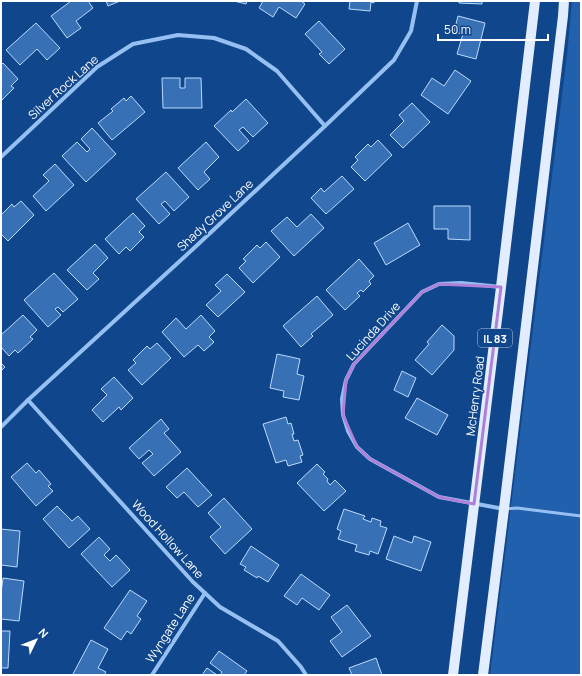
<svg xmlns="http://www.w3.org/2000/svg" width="582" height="676" viewBox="0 0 582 676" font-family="Manrope,sans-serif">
	<rect width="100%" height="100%" fill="#10468c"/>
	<path fill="#2160ac" d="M572,1H581V675H490L567,55Z"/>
	<g fill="#3870b6" stroke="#bddafd">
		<path d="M71,1H88L93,8L76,21L81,28L67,38L51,16Z"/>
		<path d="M106,1H120L108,6Z"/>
		<path d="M234,1H247L246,4Z"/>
		<path d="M263,1H301L305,4L296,18L279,7L273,17L259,8Z"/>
		<path d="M350,1H374V3L371,2L370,11L349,9Z"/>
		<path d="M459,1H482V4L459,3Z"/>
		<path d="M458,16L485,23L476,59L457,54L463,34L454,32Z"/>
		<path d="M319,21L345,49L329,64L319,54L322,52L305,34Z"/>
		<path d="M36,23L60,48L47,60L37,49L20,65L6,50Z"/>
		<path d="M3,63L18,79L11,86L14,88L1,101V65Z"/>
		<path d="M455,70L471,81L448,114L421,95L432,78L444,86Z"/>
		<path d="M162,78H180V88H185V78H201L202,108H163Z"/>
		<path d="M131,96L145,112L112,140L98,123L113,111L111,109L124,98L126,101Z"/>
		<path d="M246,99L268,123L253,137L243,127L239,130L249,141L238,151L214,126L231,110L232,112Z"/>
		<path d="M412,103L430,122L403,148L390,135L404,121L399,115Z"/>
		<path d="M92,128L116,154L86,182L62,156L77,142L87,152L90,149L81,139Z"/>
		<path d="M378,140L392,155L365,181L351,167L358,160L355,157L368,144L371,147Z"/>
		<path d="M206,142L219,157L204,172L210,179L198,190L178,168Z"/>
		<path d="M55,164L74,185L46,211L33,196L49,181L43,175Z"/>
		<path d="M166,172L189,197L174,211L165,201L161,204L170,214L159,224L136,199Z"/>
		<path d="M342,176L354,189L326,214L311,198L321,188L324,192Z"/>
		<path d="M21,201L34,215L8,241L1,234V215L12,204L14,207Z"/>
		<path d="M434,206H470V240L448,239V229H434Z"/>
		<path d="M133,213L145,226L139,232L144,237L130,251L126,247L119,254L105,239Z"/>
		<path d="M311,214L324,228L294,256L271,231L287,217L297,227Z"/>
		<path d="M408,223L420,245L386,265L374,243Z"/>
		<path d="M266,242L280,257L253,283L239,268L246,261L243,259L257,245L260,248Z"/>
		<path d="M95,244L108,258L93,273L99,279L87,290L67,270Z"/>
		<path d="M359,259L374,276L369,281L371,284L363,292L361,290L357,293L360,296L345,310L326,290Z"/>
		<path d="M54,273L78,299L63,312L58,307L55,309L61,315L48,327L24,300Z"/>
		<path d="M227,274L245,292L218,317L206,305L221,291L215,285Z"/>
		<path d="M317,296L333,315L311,334L313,336L301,347L283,326Z"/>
		<path d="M23,315L37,330L30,337L33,339L18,353L15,350L9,356L1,347V335Z"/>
		<path d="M201,315L215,331L209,337L214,342L204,351L198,345L184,357L162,332L176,318L186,329Z"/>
		<path d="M442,325L454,336V350L432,375L415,360L429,344L427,342Z"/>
		<path d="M157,343L171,358L142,385L128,370L136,363L133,360L147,346L150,349Z"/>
		<path d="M277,354L300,359L297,374L304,376L299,400L283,397L284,391L270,388Z"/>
		<path d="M1,363L5,367L1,371Z"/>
		<path d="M402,371L416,378L408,397L394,390Z"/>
		<path d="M114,377L133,398L121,410L119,407L103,422L92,410L107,395L101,389Z"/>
		<path d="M417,398L448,415L437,435L405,418Z"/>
		<path d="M286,417L288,424L291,423L294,434H292L294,441L298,440L303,455L300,456L302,462L288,466L286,460L276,463L263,424Z"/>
		<path d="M161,419L169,429L164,433L181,452L154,476L142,463L153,454L149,450L139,459L129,448Z"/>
		<path d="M27,463L36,473L39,470L51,484L48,486L53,491L36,506L11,477Z"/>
		<path d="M317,464L325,472L323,474L328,479L327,481L330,485L335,480L346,491L324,511L297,483Z"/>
		<path d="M187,468L212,495L198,507L184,492L177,498L166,487Z"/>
		<path d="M224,498L252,529L225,554L210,537L221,527L208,513Z"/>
		<path d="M57,506L72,521L78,516L90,529L69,548L43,519Z"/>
		<path d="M344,509L365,516L363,519L371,522L372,518L381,521L380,526L387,528L378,554L370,551L369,555L355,551L357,545L338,539L341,531L337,529Z"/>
		<path d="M1,529L20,531L17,567L1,565Z"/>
		<path d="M394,536L412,543L414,536L431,542L421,571L386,559Z"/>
		<path d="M99,537L110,549L104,555L110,561L116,555L130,570L112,587L81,554Z"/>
		<path d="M251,546L279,565L268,582L258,576L257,578L244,570L246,567L240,564Z"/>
		<path d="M301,574L330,595L319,610L302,598L297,605L284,596Z"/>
		<path d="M3,578L24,581L19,621L1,619V593Z"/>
		<path d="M130,590L147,601L137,616L141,619L131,634L127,631L121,640L104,628Z"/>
		<path d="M347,605L371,636L342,657L330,641L342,632L331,617Z"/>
		<path d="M1,631H10L8,668H1Z"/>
		<path d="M91,640L108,649L98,668L106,672L104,675H74L73,674Z"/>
		<path d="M219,651L247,671L244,675H220L222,672L210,663Z"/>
		<path d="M376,658L382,675H352L349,668Z"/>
		<path d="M207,668L217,675H202Z"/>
	</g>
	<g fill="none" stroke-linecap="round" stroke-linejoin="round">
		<path stroke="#96c0f2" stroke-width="3" d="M505,509L517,508L581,516"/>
		<g stroke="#96c0f2" stroke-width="4">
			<path d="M1,157L97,67L133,44L178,35L214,38L246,49L277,71L325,126"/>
			<path d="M501,287L461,283L439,284L422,292L354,364L346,380L342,399L343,415L348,431L357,447L370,459L439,497L504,509"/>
			<path d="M28,400L193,582L220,607L278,641L301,667L306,675"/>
			<path d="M1,427L28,400L193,249L325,126L394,60L411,31L417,1"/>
			<path d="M152,675L205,593"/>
		</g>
		<g stroke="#e2edff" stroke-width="10">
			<path d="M453,675L501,287L535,1"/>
			<path d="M483,675L504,509L563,16L564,1"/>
		</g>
	</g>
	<path fill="none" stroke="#b080d9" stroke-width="3" stroke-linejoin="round" d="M439,284L501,287L474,504L439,497L370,459L357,447L343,415L346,380L354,364L422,292Z"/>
	<g text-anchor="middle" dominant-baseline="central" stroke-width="3" stroke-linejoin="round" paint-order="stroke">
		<rect fill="#10468c" stroke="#b7c8dc" stroke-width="1" x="478" y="329" width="34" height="18" rx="3"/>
		<g font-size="11" font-weight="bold" fill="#fff">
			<text x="495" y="338">IL 83</text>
		</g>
		<g font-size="12" fill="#fff" stroke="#10468c">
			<text transform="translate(63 87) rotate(-42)">Silver Rock Lane</text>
			<text transform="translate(215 215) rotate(-43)">Shady Grove Lane</text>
			<text transform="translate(373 331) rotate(-48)">Lucinda Drive</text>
			<text transform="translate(475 396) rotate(-83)">McHenry Road</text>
			<text transform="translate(168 539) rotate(48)">Wood Hollow Lane</text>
			<text transform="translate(170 628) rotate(-57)">Wyngate Lane</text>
		</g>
	</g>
	<rect width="582" height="676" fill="none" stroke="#ffffff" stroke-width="4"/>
	<g transform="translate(36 640) rotate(47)" stroke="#10468c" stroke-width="3" paint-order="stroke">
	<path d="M0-3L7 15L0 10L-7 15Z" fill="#ffffff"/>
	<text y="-6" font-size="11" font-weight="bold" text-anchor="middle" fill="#ffffff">N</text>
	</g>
	<path d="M438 34v6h110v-6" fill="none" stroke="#ffffff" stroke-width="2"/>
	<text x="444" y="34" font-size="12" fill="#ffffff" stroke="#10468c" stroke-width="3" paint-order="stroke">50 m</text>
</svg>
